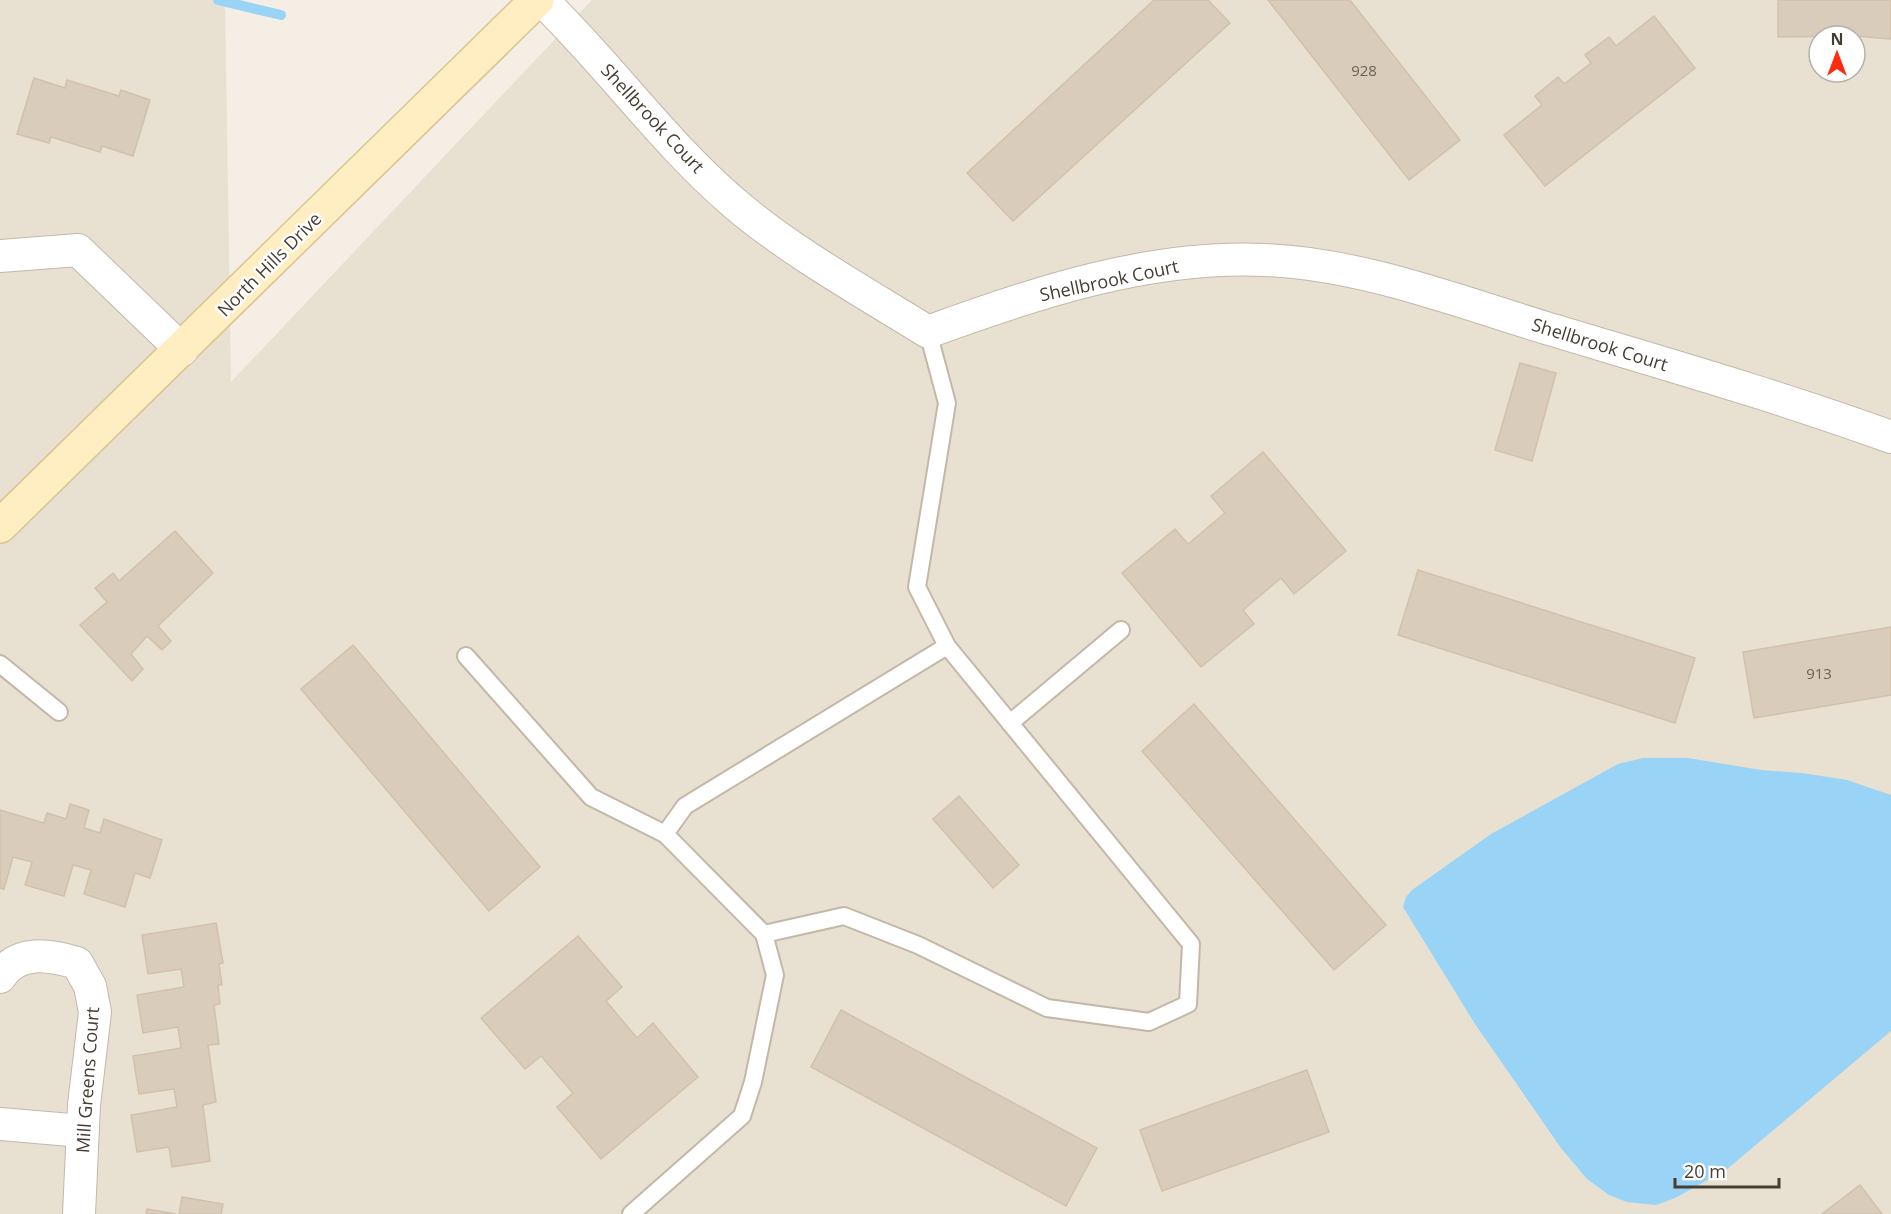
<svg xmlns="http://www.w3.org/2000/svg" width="1891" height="1214" viewBox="0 0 1891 1214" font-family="'Open Sans',sans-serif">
	<rect width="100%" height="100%" fill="#f4eee4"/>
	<path fill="#e8e0d1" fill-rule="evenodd" d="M0,0H225L231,382L592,0H1891V1214H0ZM1819,36H1855V72H1819Z"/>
	<path fill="#99d4f7" d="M1643,758H1688L1761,770L1802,773L1847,780L1891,795V1031L1726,1170L1675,1198L1656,1205L1627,1202L1609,1195L1587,1179L1561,1148L1475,1024L1403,907L1406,897L1412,890L1491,834L1618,764Z"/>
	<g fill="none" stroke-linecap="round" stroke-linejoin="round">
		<path stroke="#99d4f7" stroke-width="10" d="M218,0L281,15"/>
	</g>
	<g fill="#d9ccbb" stroke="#d2c1aa" stroke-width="1.5">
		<path d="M1154,0H1208L1230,23L1013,221L967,173Z"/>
		<path d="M1268,0H1350L1460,140L1409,180Z"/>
		<path d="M1778,0H1891V39L1855,36L1778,37Z"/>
		<path d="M1654,16L1695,68L1545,186L1504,135L1542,105L1535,96L1558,77L1564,84L1591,63L1585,55L1609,37L1616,46Z"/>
		<path d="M34,78L65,88L67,80L119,96L121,90L150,100L133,156L102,146L100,152L51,137L49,143L17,134Z"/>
		<path d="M1520,363L1556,373L1532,461L1495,450Z"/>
		<path d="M1263,452L1346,551L1294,594L1281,578L1243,610L1254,624L1201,667L1122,573L1175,529L1188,544L1225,513L1211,496Z"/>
		<path d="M175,531L213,573L158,626L171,641L162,650L147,636L131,654L143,669L132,681L80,625L107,602L95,588L113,573L119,581Z"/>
		<path d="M1418,570L1695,658L1675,723L1398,635Z"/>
		<path d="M1891,627V695L1754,718L1743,652Z"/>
		<path d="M353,645L540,867L489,911L301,689Z"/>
		<path d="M1194,704L1386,925L1334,970L1142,751Z"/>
		<path d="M959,796L1019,865L993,888L933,819Z"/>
		<path d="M70,804L89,810L84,828L100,833L104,819L162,840L150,878L135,873L125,907L84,894L91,870L73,865L64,896L25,885L32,862L13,857L4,889L0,888V810L44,823L47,813L66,819Z"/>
		<path d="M216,923L223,963L219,964L222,985H218L220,1004L214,1005L219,1044L208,1045L216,1102L203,1105L210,1161L172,1167L169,1147L137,1152L131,1115L177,1107L174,1089L139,1094L133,1056L181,1048L178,1027L143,1033L137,995L184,987L181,969L148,974L142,935Z"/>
		<path d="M578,936L622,987L606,1001L637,1038L653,1023L698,1077L601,1159L557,1107L573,1093L541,1056L525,1069L481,1018Z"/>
		<path d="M841,1010L1097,1148L1066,1206L811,1067Z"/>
		<path d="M1307,1070L1329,1132L1162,1191L1140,1130Z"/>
		<path d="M1860,1185L1882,1214H1822Z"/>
		<path d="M182,1197L223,1204L221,1214H179Z"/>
		<path d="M147,1209L176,1214H146Z"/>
	</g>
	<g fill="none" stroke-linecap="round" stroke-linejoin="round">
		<g stroke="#c3b8a8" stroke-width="20">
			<g id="service">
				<path d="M928,332L947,403L917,587L947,646L1191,944L1188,1004L1149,1022L1047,1008L918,945L844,916L764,934L665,834L685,806L947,646"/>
				<path d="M466,656L591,797L665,834"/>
				<path d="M0,664L59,712"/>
				<path d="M1010,723L1121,630"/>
				<path d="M631,1214L742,1116L753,1082L775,975L764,934"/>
			</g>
		</g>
		<g stroke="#c3b8a8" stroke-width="34">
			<g id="minor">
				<path d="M542,0C609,65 663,142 734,203C793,253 862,291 928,332C1034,293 1149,255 1264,260C1358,263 1457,301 1546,328C1662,363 1778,396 1891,437"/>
				<path d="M0,256L78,250L182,350"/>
				<path d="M0,977C17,949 50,955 77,963L90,986L95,1012L84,1105L79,1214"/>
				<path d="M0,1124L82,1131"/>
			</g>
		</g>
		<g stroke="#dbc490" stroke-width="36">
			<path id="secondary" d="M0,526L537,0"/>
		</g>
		<use href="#service" stroke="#fff" stroke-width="16"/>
		<use href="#minor" stroke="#fff" stroke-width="32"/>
		<use href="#secondary" stroke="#ffeec2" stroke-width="33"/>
	</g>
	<g text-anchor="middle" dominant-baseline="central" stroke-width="5" stroke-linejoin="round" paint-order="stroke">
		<g font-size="15" fill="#6b6255">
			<text x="1364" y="70">928</text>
			<text x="1819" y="673">913</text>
		</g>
		<g font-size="18" fill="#463e33" stroke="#fff">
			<text transform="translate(653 118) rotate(47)">Shellbrook Court</text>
			<text transform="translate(269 264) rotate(-45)">North Hills Drive</text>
			<text transform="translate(1109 280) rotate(-12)">Shellbrook Court</text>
			<text transform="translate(1600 344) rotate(17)">Shellbrook Court</text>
			<text transform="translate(87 1080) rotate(-86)">Mill Greens Court</text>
		</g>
	</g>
	<g transform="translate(1837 54)"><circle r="28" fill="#ffffff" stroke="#b5b2ad" stroke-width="1.5"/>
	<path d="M0-4.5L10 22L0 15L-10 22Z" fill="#ff2a0f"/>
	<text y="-9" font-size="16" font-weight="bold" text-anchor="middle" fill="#463e33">N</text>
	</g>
	<path d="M1675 1178v9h104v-9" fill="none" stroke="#463e33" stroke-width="3"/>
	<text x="1684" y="1178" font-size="18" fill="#463e33" stroke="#ffffff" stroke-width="4.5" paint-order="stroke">20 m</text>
</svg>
